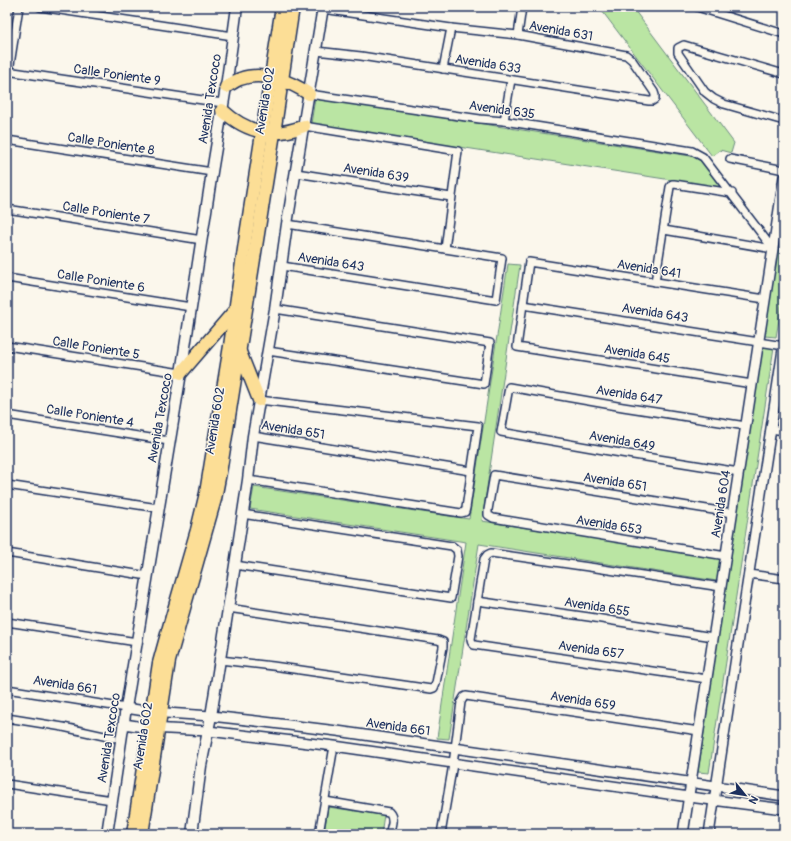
<svg xmlns="http://www.w3.org/2000/svg" width="791" height="841" viewBox="0 0 791 841" font-family="Pangolin,sans-serif">
	<rect width="100%" height="100%" fill="#fbf7ec"/>
	<filter id="ink" filterUnits="userSpaceOnUse"><feTurbulence type="fractalNoise" baseFrequency=".025" numOctaves="2"/><feDisplacementMap in="SourceGraphic" scale="8" xChannelSelector="R" yChannelSelector="G"/><feConvolveMatrix kernelMatrix="1 2 1 2 8 2 1 2 1" color-interpolation-filters="sRGB"/></filter>
	<g filter="url(#ink)">
		<g fill="#bae5a3" stroke="#6a8a80">
			<path d="M599,7H632L734,143L731,153L720,150L712,156Z"/>
			<path d="M315,98L697,157L723,188L311,124Z"/>
			<path d="M784,204V291L776,337L764,336Z"/>
			<path d="M508,264L520,265L482,521L721,558L717,581L479,544L449,739L437,738L466,542L250,509L254,487L469,519Z"/>
			<path d="M762,346L774,347L709,773L698,772Z"/>
			<path d="M328,807L384,815L381,834H324Z"/>
		</g>
		<g fill="none" stroke-linecap="round" stroke-linejoin="round">
			<g stroke="#1b2f5e" stroke-width="10">
				<g id="minor">
					<path d="M40,7L233,36"/>
					<path d="M697,7L784,34"/>
					<path d="M518,35L522,7"/>
					<path d="M316,51L361,56L649,101H652L655,99V95L654,92L632,60L626,55L518,35L451,28L323,9"/>
					<path d="M443,69L451,28"/>
					<path d="M7,71L223,103"/>
					<path d="M784,74L684,45L678,48V53L705,92L714,99L724,104L784,121"/>
					<path d="M7,84L19,7"/>
					<path d="M309,94L480,119L504,121L692,151L703,157L773,249"/>
					<path d="M504,121L511,80"/>
					<path d="M304,126L458,151L445,249"/>
					<path d="M7,140L212,172"/>
					<path d="M730,159L784,170"/>
					<path d="M296,173L451,197"/>
					<path d="M7,209L202,240"/>
					<path d="M664,230L773,249"/>
					<path d="M282,266L496,300L502,258L287,224"/>
					<path d="M7,278L191,307"/>
					<path d="M655,282L670,187L672,184H674L732,193"/>
					<path d="M523,305L784,346"/>
					<path d="M7,346L181,373"/>
					<path d="M268,351L484,384L490,343L275,309"/>
					<path d="M752,384L517,347L529,262L765,299"/>
					<path d="M7,415L169,441"/>
					<path d="M771,429L784,431"/>
					<path d="M253,436L471,471"/>
					<path d="M739,472L615,452L501,432L509,387L623,407L746,426"/>
					<path d="M248,480L461,513L465,512L466,508L478,426L259,400"/>
					<path d="M7,485L158,508"/>
					<path d="M7,553L148,576"/>
					<path d="M726,556L493,518L488,515V510L494,475L732,513"/>
					<path d="M235,565L451,598L458,556L457,550L452,546L242,514"/>
					<path d="M749,574L784,579"/>
					<path d="M477,601L589,617L713,637"/>
					<path d="M7,622L137,642"/>
					<path d="M220,660L273,666L431,689L434,688L436,683L443,647V642L438,640L228,608"/>
					<path d="M707,679L474,645L472,643L471,639L484,559L487,555L491,553L596,568L721,587"/>
					<path d="M7,689L126,708"/>
					<path d="M7,718L63,727L113,738"/>
					<path d="M7,784L112,800"/>
					<path d="M325,801L389,812C395,818 391,827 389,834"/>
					<path d="M319,834L334,746"/>
					<path d="M441,834L453,764L461,702L464,697L466,696L699,731"/>
				</g>
			</g>
			<g stroke="#1b2f5e" stroke-width="12">
				<g id="tertiary">
					<path d="M126,708L151,712L211,716L256,721L337,731L784,796"/>
					<path d="M124,724L150,728L208,731L334,746L689,797L784,809"/>
					<path d="M683,834L784,177"/>
					<path d="M709,834L784,343"/>
				</g>
			</g>
			<g stroke="#1b2f5e" stroke-width="13">
				<g id="secondary">
					<path d="M107,834L126,708L181,373L212,172L226,87L237,7"/>
					<path d="M192,834L201,766L211,716L235,565L248,480L253,436L275,309L287,224L323,7"/>
				</g>
			</g>
			<g stroke="#1b2f5e" stroke-width="15">
				<g id="primary">
					<path d="M226,87C231,84 235,81 240,79C263,71 290,81 309,94"/>
					<path d="M222,110C247,133 273,139 304,126"/>
					<path d="M240,352L259,400"/>
					<path d="M181,373L236,309"/>
					<path d="M133,834L159,663L167,634L197,530L206,493L230,346L246,235L282,7"/>
					<path d="M142,834L169,661L215,499L221,467L274,133L293,7"/>
				</g>
			</g>
			<use href="#minor" stroke="#fbf7ec" stroke-width="7"/>
			<use href="#tertiary" stroke="#fbf7ec" stroke-width="9"/>
			<use href="#secondary" stroke="#fbf7ec" stroke-width="10"/>
			<use href="#primary" stroke="#fcde96" stroke-width="12"/>
		</g>
	</g>
	<g text-anchor="middle" dominant-baseline="central" stroke-width="3" stroke-linejoin="round" paint-order="stroke">
		<g font-size="13" fill="#1b2f5e" stroke="#fbf7ec">
			<text transform="translate(561 31) rotate(10)">Avenida 631</text>
			<text transform="translate(488 64) rotate(9)">Avenida 633</text>
			<text transform="translate(117 75) rotate(8)">Calle Poniente 9</text>
			<text transform="translate(210 99) rotate(-81)">Avenida Texcoco</text>
			<text transform="translate(265 101) rotate(-81)">Avenida 602</text>
			<text transform="translate(502 110) rotate(8)">Avenida 635</text>
			<text transform="translate(111 144) rotate(9)">Calle Poniente 8</text>
			<text transform="translate(376 173) rotate(9)">Avenida 639</text>
			<text transform="translate(106 213) rotate(9)">Calle Poniente 7</text>
			<text transform="translate(331 262) rotate(9)">Avenida 643</text>
			<text transform="translate(649 269) rotate(9)">Avenida 641</text>
			<text transform="translate(101 281) rotate(9)">Calle Poniente 6</text>
			<text transform="translate(655 313) rotate(9)">Avenida 643</text>
			<text transform="translate(96 348) rotate(9)">Calle Poniente 5</text>
			<text transform="translate(637 354) rotate(9)">Avenida 645</text>
			<text transform="translate(629 395) rotate(9)">Avenida 647</text>
			<text transform="translate(90 416) rotate(9)">Calle Poniente 4</text>
			<text transform="translate(160 418) rotate(-80)">Avenida Texcoco</text>
			<text transform="translate(215 421) rotate(-81)">Avenida 602</text>
			<text transform="translate(293 430) rotate(9)">Avenida 651</text>
			<text transform="translate(622 441) rotate(10)">Avenida 649</text>
			<text transform="translate(615 482) rotate(9)">Avenida 651</text>
			<text transform="translate(721 504) rotate(-81)">Avenida 604</text>
			<text transform="translate(609 525) rotate(9)">Avenida 653</text>
			<text transform="translate(597 607) rotate(9)">Avenida 655</text>
			<text transform="translate(591 650) rotate(8)">Avenida 657</text>
			<text transform="translate(65 685) rotate(9)">Avenida 661</text>
			<text transform="translate(583 701) rotate(9)">Avenida 659</text>
			<text transform="translate(398 727) rotate(8)">Avenida 661</text>
			<text transform="translate(143 736) rotate(-81)">Avenida 602</text>
			<text transform="translate(109 738) rotate(-81)">Avenida Texcoco</text>
		</g>
	</g>
	<rect width="791" height="841" fill="none" stroke="#fbf7ec" stroke-width="24"/>
	<rect x="12" y="12" width="767" height="817" fill="none" stroke="#1b2f5e" stroke-width="1.5" filter="url(#ink)"/>
	<g transform="translate(745 795) rotate(120)" stroke="#fbf7ec" stroke-width="3" paint-order="stroke">
	<path d="M0-3L7 15L0 10L-7 15Z" fill="#1b2f5e"/>
	<text y="-6" font-size="11" font-weight="bold" text-anchor="middle" fill="#1b2f5e">N</text>
	</g>
</svg>
